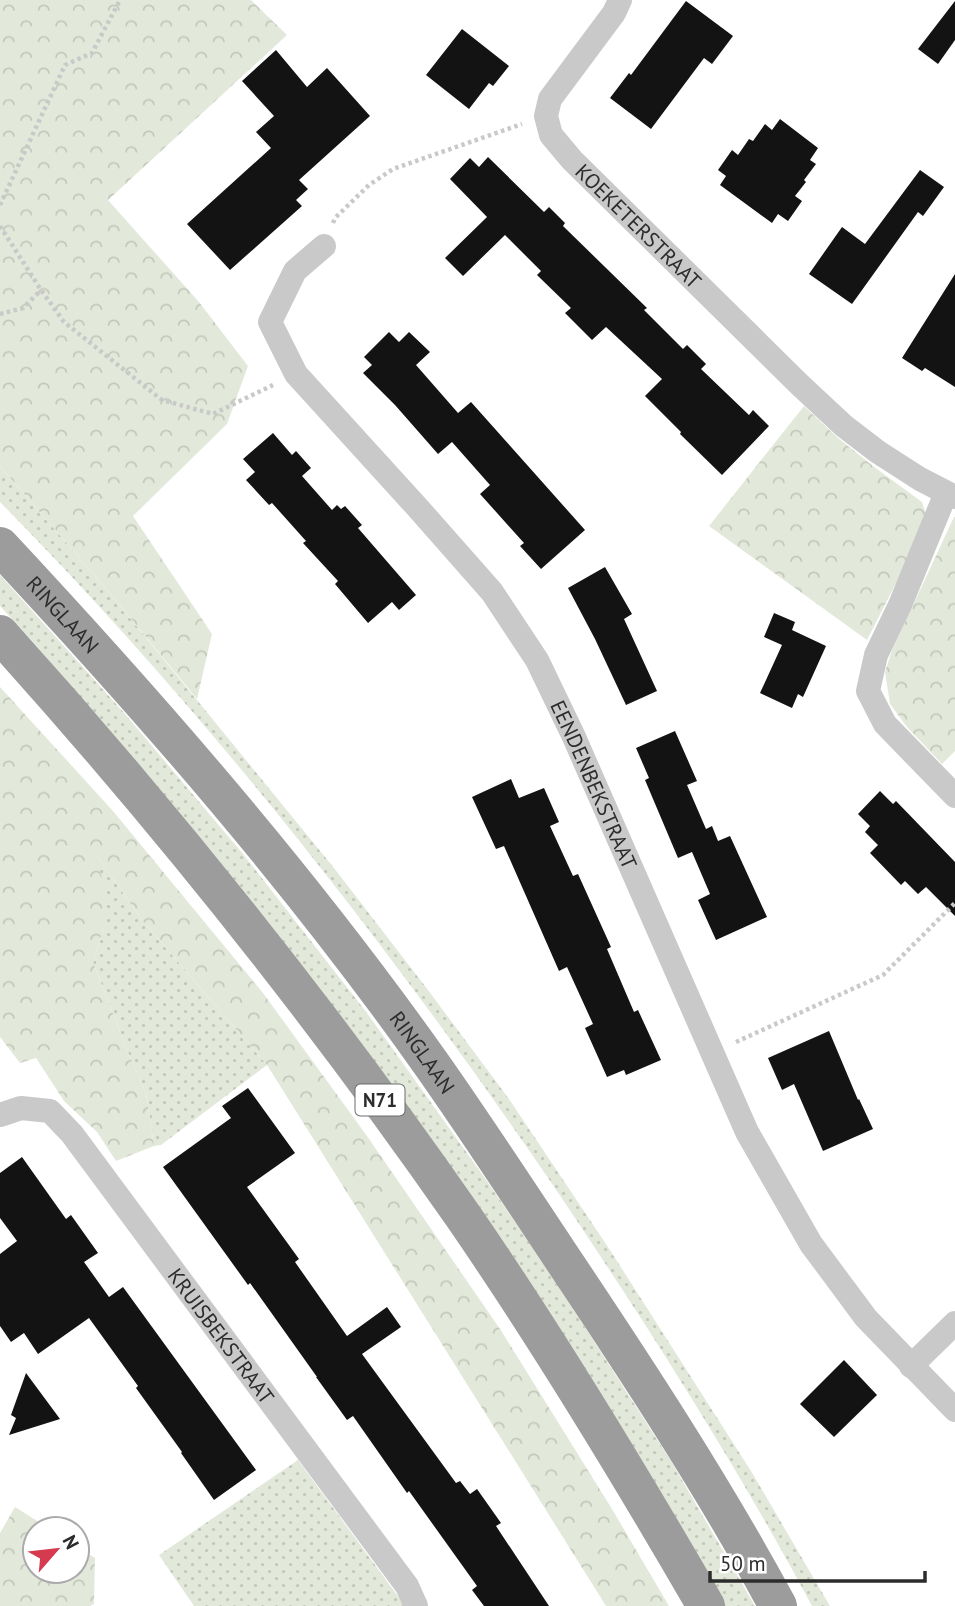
<svg xmlns="http://www.w3.org/2000/svg" width="955" height="1606" viewBox="0 0 955 1606" font-family="'PT Sans',sans-serif">
	<defs>
		<pattern id="grass-dots" width="8" height="8" patternUnits="userSpaceOnUse" patternTransform="scale(1.75)"><rect width="8" height="8" fill="#e3e9da"/><path d="M2 2h.1M6 6h.1" fill="none" stroke="#c3c8bb" stroke-width="1.8" stroke-linecap="round"/></pattern>
		<pattern id="forest-crowns" width="20" height="18" patternUnits="userSpaceOnUse" patternTransform="scale(1.75)"><rect width="20" height="18" fill="#e3e9da"/><path d="M2 6a3 3 0 1 1 6 0M12 15a3 3 0 1 1 6 0" fill="none" stroke="#c3c8bb"/></pattern>
	</defs>
	<rect width="100%" height="100%" fill="#fff"/>
	<g fill="url(#grass-dots)">
		<path d="M0,466L108,591L334,868L428,990L509,1099L608,1247L751,1471L830,1606H812C736,1464 649,1328 559,1194C392,949 208,713 0,502Z"/>
		<path d="M0,575L126,715L243,854L367,1013L487,1181L552,1276L671,1461L755,1606H723L197,834L34,643L0,606Z"/>
		<path d="M90,846L142,920L267,1065L161,1145L154,1146L146,1093L129,1055L93,962L104,926Z"/>
		<path d="M298,1460L403,1603V1606H194L159,1555Z"/>
	</g>
	<g fill="url(#forest-crowns)">
		<path d="M0,0H251L287,35L108,200L199,302L248,366L227,424L133,516L212,634L197,699L108,591L0,466Z"/>
		<path d="M804,406L837,437L873,466L922,502L927,518L920,536L867,640L709,526Z"/>
		<path d="M954,517H955V751L942,764L907,727L890,704L885,672L892,650Z"/>
		<path d="M0,687L113,811L263,993L367,1136L500,1329L612,1509L669,1606H606L267,1065L142,920L92,849L107,892L104,926L93,962L129,1055L146,1093L154,1146L116,1161L97,1132L64,1101L36,1058L20,1063L0,1037Z"/>
		<path d="M15,1507L50,1529H35V1571H77V1547L95,1558L94,1604L90,1606H0V1533Z"/>
	</g>
	<g fill="#131313">
		<path d="M686,1L733,36L712,64L704,58L651,129L610,98L629,73L631,75Z"/>
		<path d="M955,1V40L938,64L918,49Z"/>
		<path d="M462,29L509,66L493,86L489,83L469,109L426,75Z"/>
		<path d="M276,50L307,87L327,68L370,116L299,180L308,189L296,200L302,206L230,270L187,224L271,148L256,132L274,116L242,81Z"/>
		<path d="M780,119L818,148L810,160L816,164L804,180L806,182L795,196L802,201L788,221L778,214L772,223L720,185L726,176L718,170L732,150L738,155L749,139L753,141L765,124L772,130Z"/>
		<path d="M488,157L544,212L549,207L565,223L563,226L647,308L644,310L683,349L687,345L706,364L701,369L749,415L753,410L769,426L722,475L680,434L681,432L645,396L662,379L606,327L592,340L565,313L571,308L537,275L541,271L505,235L463,276L445,258L487,217L450,179L470,158L479,167Z"/>
		<path d="M920,170L944,187L923,216L918,212L852,304L809,274L842,227L865,244Z"/>
		<path d="M955,274V387L925,368L922,371L902,358Z"/>
		<path d="M389,332L399,342L409,332L430,352L416,365L458,413L471,402L585,530L541,569L520,546L524,543L480,494L490,485L452,442L438,454L395,405L363,373L372,365L364,357Z"/>
		<path d="M273,433L292,455L296,451L311,468L302,476L332,510L337,505L341,509L345,506L362,525L358,528L416,595L399,610L392,602L368,623L335,584L338,581L303,543L306,541L272,503L269,505L246,480L255,472L243,459Z"/>
		<path d="M605,567L632,614L624,619L657,691L626,705L595,639L568,588Z"/>
		<path d="M774,613L795,622L792,630L826,646L803,697L798,694L792,708L760,693L782,645L764,637Z"/>
		<path d="M675,731L697,781L687,785L706,829L712,826L718,841L730,836L767,917L716,940L698,900L710,894L692,852L678,858L645,780L649,778L636,748Z"/>
		<path d="M511,779L519,798L544,788L559,822L550,826L573,876L578,874L611,947L607,949L634,1012L638,1010L661,1060L626,1075L624,1070L607,1077L585,1028L593,1024L567,967L559,971L504,846L496,849L472,797Z"/>
		<path d="M880,791L893,804L896,801L955,862V916L926,887L918,894L905,881L901,885L870,853L878,845L865,832L870,826L858,814Z"/>
		<path d="M829,1031L858,1100L859,1099L873,1129L823,1151L794,1084L782,1090L768,1058Z"/>
		<path d="M248,1088L295,1153L247,1187L299,1259L295,1262L347,1336L387,1307L401,1327L362,1354L456,1483L460,1481L470,1494L477,1489L501,1523L496,1526L549,1606H484L472,1590L477,1586L409,1491L407,1493L353,1416L347,1420L316,1377H317L250,1283L248,1285L163,1167L231,1118L222,1106Z"/>
		<path d="M22,1157L66,1219L71,1215L98,1253L84,1262L109,1297L123,1287L256,1470L214,1500L181,1453L182,1452L136,1388L138,1386L89,1318L38,1354L24,1333L11,1342L0,1326V1254L17,1241L0,1218V1173Z"/>
		<path d="M844,1360L877,1395L834,1437L800,1404Z"/>
		<path d="M26,1373L60,1419L9,1435L16,1418L11,1415Z"/>
	</g>
	<g fill="none" stroke-linecap="round" stroke-linejoin="round">
		<g stroke="#c9c9c9" stroke-width="4.5" stroke-dasharray="3.5 3.5" stroke-linecap="butt">
			<path d="M0,205L65,65L92,53L120,0"/>
			<path d="M333,223L335,218L369,185L393,169L522,124"/>
			<path d="M0,226L41,290L64,322L162,400L213,414L273,385"/>
			<path d="M0,314L23,308L41,290"/>
			<path d="M736,1042L883,975L955,903"/>
		</g>
		<g stroke="#c9c9c9" stroke-width="24">
			<path id="s1" d="M620,0L614,13L550,99L546,116L551,135L572,160L800,385L844,426L878,452L920,479L955,497"/>
			<path id="s2" d="M324,246L295,271L270,322L296,374L417,507L492,592L537,660L574,737L747,1132L811,1244L866,1318L955,1410"/>
			<path d="M946,493L900,605L876,655L868,691L885,724L955,796"/>
			<path id="s3" d="M0,1115L21,1108L50,1111L72,1134L407,1586L416,1606"/>
			<path d="M911,1366L955,1323"/>
		</g>
		<g stroke="#9c9c9c" stroke-width="38">
			<path id="s4" d="M0,546C153,710 302,881 432,1065C475,1126 516,1189 558,1252C635,1367 712,1484 778,1606"/>
			<path d="M0,634C166,818 321,1012 463,1216C550,1342 629,1473 706,1606"/>
		</g>
	</g>
	<g text-anchor="middle" dominant-baseline="central" stroke-width="7" stroke-linejoin="round" paint-order="stroke">
		<rect fill="#fff" stroke="#6b6b6b" stroke-width="2" x="355.5" y="1084.5" width="49" height="31" rx="5"/>
		<g font-size="19" font-weight="bold" fill="#2c2c2c">
			<text x="380" y="1100">N71</text>
		</g>
		<g font-size="21" fill="#2c2c2c" stroke="#fff">
			<text stroke="none"><textPath href="#s1" startOffset="285">KOEKETERSTRAAT</textPath></text>
			<text stroke="none"><textPath href="#s4" startOffset="93">RINGLAAN</textPath></text>
			<text stroke="none"><textPath href="#s2" startOffset="665">EENDENBEKSTRAAT</textPath></text>
			<text stroke="none"><textPath href="#s4" startOffset="660">RINGLAAN</textPath></text>
			<text stroke="none"><textPath href="#s3" startOffset="334">KRUISBEKSTRAAT</textPath></text>
		</g>
	</g>
	<g transform="translate(56 1550) rotate(62)"><circle r="33" fill="#ffffff" stroke="#ababab" stroke-width="2"/>
	<path d="M0-5L12 26L0 18L-12 26Z" fill="#d63a4f"/>
	<text y="-10" font-size="19" font-weight="bold" text-anchor="middle" fill="#2c2c2c">N</text>
	</g>
	<path d="M710 1571v10h215v-10" fill="none" stroke="#2c2c2c" stroke-width="3.5"/>
	<text x="720" y="1571" font-size="21" fill="#2c2c2c" stroke="#ffffff" stroke-width="5" paint-order="stroke">50 m</text>
</svg>
